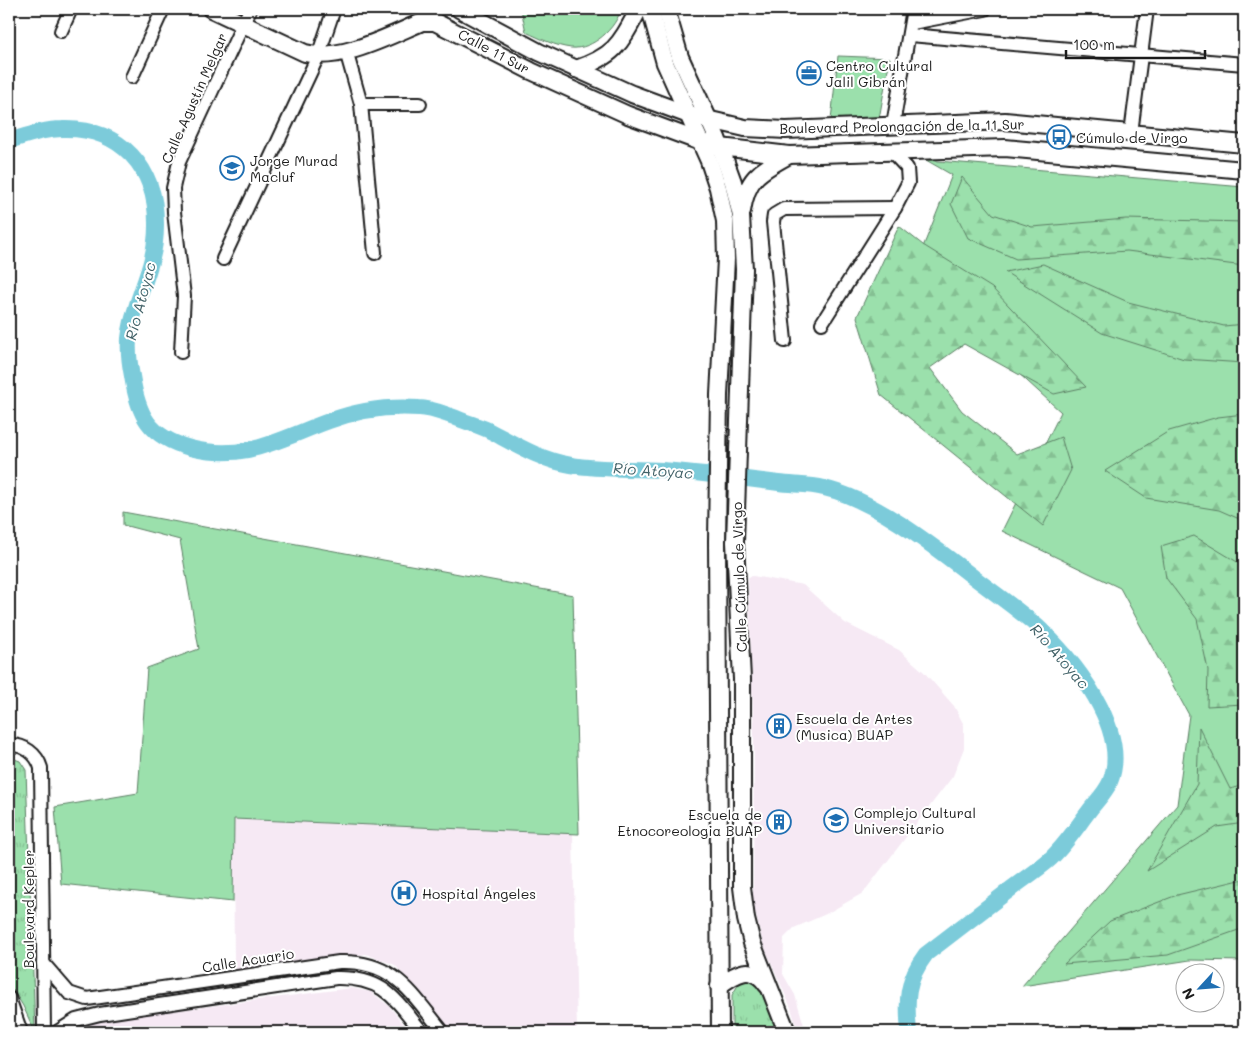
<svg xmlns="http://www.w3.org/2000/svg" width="1253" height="1041" viewBox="0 0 1253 1041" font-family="Mali,sans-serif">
	<defs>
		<pattern id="forest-firs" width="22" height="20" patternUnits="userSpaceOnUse" patternTransform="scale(1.25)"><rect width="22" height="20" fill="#9be0ac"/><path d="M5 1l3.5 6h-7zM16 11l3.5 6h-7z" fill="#85c093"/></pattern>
		<pattern id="park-tufts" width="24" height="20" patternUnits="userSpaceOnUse" patternTransform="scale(1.25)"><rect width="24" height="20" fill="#9be0ac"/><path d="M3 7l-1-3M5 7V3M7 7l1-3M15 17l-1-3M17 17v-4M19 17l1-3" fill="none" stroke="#85c093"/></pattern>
	</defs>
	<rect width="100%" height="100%" fill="#fff"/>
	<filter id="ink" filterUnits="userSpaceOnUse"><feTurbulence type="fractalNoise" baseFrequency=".02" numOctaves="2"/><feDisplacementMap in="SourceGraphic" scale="10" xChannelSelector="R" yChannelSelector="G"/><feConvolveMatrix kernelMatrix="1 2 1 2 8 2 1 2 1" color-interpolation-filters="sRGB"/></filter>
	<g filter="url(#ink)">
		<g fill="#f6e9f4">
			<path d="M753,576L803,585L845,623L899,650L924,672L954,706L964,725V748L953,776L863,893L826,914L794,928L784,938L783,974L795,995L806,1032H798L791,1008L763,944L753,903L754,738L748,577Z"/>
			<path d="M233,819L573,832L577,1032H452L395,965L366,954L234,970Z"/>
			<path d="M351,988L371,992L389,1006L410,1032H65L79,1023Z"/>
		</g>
		<g fill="#9be0ac" stroke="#5c7e64">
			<path d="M521,9H621C616,28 593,50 571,48C555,46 541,39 526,32Z"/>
			<path d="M838,56L890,58L879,119L831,120Z"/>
			<path d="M926,160L1244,187V961L1190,960L1022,986L1177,805L1189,715L1120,588L1002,531L1061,412L970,329L915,267L952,175Z"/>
			<path d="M123,512L573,595L579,834L234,819L233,902L61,884L55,807L138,793L147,668L199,649L180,540L123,525Z"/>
		</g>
		<g fill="url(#forest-firs)" stroke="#5c7e64">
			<path d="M962,177L993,214L1032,227L1126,219L1244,222V266L1127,251L1016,259L968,238L951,204Z"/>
			<path d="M899,226L923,245L992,288L1086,387L1054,394L964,344L930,368L962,411L1017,454L1061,437L1071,470L1043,526L881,395L857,317Z"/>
			<path d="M1043,264L1128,302L1224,326L1244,324V363L1184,359L1102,333L1005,272Z"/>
			<path d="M1244,414V521L1219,510L1146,498L1105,471L1169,431L1218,417Z"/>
			<path d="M1194,536L1244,566V704L1207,706L1208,670L1197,619L1166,578L1161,546Z"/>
			<path d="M1199,727L1230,789L1244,785V823L1217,827L1147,871L1197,784Z"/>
			<path d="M1244,879V928L1168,955L1064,964L1110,921L1177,895Z"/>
		</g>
		<g fill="url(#park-tufts)" stroke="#5c7e64">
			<path d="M9,757L20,761L26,770L35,1032L23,1006L9,983Z"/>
			<path d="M750,979L760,982L782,1032H732V995L740,982Z"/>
		</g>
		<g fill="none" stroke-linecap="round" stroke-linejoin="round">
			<path stroke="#7ccbda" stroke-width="16" d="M9,141C26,136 43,129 62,129C121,127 157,168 156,226C156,267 136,295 130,331C127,347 129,361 132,376C138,415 149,437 190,448C246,462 279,439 329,421C358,410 389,406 419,408C431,408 442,413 454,417C465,422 477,425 488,430C515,444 540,460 571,465C601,470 631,468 662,470C701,473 740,478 779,483C794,485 810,484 824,488C873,499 932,545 972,576C993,592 1016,608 1037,626C1073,658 1131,731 1110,782C1106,792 1095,803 1089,811C1076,828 1064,847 1048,861C1037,870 1024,879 1012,888C983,910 955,932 926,954C906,980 906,1001 909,1032"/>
			<g stroke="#1c1c1c" stroke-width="16">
				<g id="minor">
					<path d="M912,23L985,9"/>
					<path d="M61,31L71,9"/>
					<path d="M910,35L1244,64"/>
					<path d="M346,51L361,104L375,253"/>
					<path d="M132,77L163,9"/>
					<path d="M361,104H420"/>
					<path d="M893,125L913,9"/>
					<path d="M1131,133L1147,9"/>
					<path d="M223,259L318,56L334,9"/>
					<path d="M822,323L895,208L908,183L907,168L892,152"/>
					<path d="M785,341L773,222L774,215L784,209L895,208"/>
					<path d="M181,352L184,296L174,212L173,188L179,162L250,9"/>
					<path d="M9,745C24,744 37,754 41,768L44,1032"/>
					<path d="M43,963L69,993L87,999L339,962C394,960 411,993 443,1032"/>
					<path d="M9,998L21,1032"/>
					<path d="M57,1032L76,1020L100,1014L336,978C384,977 395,999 422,1032"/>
				</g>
			</g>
			<g stroke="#1c1c1c" stroke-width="20">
				<g id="major">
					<path d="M211,9L305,53C340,62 389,36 422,22H435L531,71L628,115L701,142L720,147L789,155L1005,148L1244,170"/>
					<path d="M459,9L539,52L632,94L689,115L745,128L786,130L1005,121L1244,144"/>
					<path d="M650,9L665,63L709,161L718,188L725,221L726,259L719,395L717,541L720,1032"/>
					<path d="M666,9L680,57L717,138L733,182L741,216L744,269L735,542L742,679V887L746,919L752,943L787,1032"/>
					<path d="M576,69C615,56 620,44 639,9"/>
					<path d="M742,211C747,177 760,171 789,155"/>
					<path d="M719,986C736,973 752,963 767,985"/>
				</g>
			</g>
			<use href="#minor" stroke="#fff" stroke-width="12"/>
			<use href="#major" stroke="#fff" stroke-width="16"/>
		</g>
	</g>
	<defs>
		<g id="office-ring" transform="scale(1.25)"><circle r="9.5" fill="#fff" stroke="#1f6fb2" stroke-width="1.5"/><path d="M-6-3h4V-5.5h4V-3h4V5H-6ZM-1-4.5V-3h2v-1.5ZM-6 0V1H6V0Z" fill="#1f6fb2"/></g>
		<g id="bus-ring" transform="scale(1.25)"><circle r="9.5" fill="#fff" stroke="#1f6fb2" stroke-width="1.5"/><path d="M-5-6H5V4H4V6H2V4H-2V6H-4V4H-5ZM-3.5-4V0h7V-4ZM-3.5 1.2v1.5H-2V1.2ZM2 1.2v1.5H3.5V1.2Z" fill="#1f6fb2"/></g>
		<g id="school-ring" transform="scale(1.25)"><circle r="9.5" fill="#fff" stroke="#1f6fb2" stroke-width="1.5"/><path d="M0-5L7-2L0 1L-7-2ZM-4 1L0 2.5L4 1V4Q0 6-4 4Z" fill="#1f6fb2"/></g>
		<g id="building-ring" transform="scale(1.25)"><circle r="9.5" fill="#fff" stroke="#1f6fb2" stroke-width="1.5"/><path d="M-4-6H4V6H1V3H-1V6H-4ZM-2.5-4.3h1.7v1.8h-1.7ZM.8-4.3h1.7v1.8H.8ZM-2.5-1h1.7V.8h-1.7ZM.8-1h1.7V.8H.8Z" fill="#1f6fb2"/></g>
		<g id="university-ring" transform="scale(1.25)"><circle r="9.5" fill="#fff" stroke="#1f6fb2" stroke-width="1.5"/><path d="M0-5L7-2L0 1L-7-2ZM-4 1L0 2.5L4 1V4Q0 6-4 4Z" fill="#1f6fb2"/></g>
		<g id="hospital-ring" transform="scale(1.25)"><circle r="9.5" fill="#fff" stroke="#1f6fb2" stroke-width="1.5"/><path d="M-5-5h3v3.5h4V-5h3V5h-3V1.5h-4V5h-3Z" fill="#1f6fb2"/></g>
	</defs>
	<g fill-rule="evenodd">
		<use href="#office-ring" x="809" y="73"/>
		<use href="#bus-ring" x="1059" y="137"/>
		<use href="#school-ring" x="232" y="168"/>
		<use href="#building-ring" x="779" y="726"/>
		<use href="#university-ring" x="836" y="820"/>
		<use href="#building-ring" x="779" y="822"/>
		<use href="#hospital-ring" x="404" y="893"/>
	</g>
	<g text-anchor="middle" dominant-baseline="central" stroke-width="4" stroke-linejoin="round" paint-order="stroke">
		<g font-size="14" fill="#1c1c1c" stroke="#fff">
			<text transform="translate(494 51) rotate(28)">Calle 11 Sur</text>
			<text transform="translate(194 98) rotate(-66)">Calle Agustín Melgar</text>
			<text transform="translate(902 126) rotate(-1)">Boulevard Prolongación de la 11 Sur</text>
			<text transform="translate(739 577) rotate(-92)">Calle Cúmulo de Virgo</text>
			<text transform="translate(28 909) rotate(-90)">Boulevard Kepler</text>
			<text transform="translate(248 960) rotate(-9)">Calle Acuario</text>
		</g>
		<g font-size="14" fill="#1c1c1c" stroke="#fff" text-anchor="start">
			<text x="826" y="65">Centro Cultural<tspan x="826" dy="16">Jalil Gibrán</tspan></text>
			<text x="1076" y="137">Cúmulo de Virgo</text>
			<text x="250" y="160">Jorge Murad<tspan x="250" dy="16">Macluf</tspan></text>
			<text x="796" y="718">Escuela de Artes<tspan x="796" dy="16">(Musica) BUAP</tspan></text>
			<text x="854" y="812">Complejo Cultural<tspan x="854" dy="16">Universitario</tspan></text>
			<text x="762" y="814" text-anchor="end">Escuela de<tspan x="762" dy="16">Etnocoreologia BUAP</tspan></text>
			<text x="422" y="893">Hospital Ángeles</text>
		</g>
		<g font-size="15" font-style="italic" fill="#426268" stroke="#fff">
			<text transform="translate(140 301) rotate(-75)">Río Atoyac</text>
			<text transform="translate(653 470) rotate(4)">Río Atoyac</text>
			<text transform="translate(1060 656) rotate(49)">Río Atoyac</text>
		</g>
	</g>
	<rect width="1253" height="1041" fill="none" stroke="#fff" stroke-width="30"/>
	<rect x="15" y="15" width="1223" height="1011" fill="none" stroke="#1c1c1c" stroke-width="2" filter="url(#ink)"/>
	<g transform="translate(1200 988) rotate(244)"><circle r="24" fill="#ffffff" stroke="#a4a4a4"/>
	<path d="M0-4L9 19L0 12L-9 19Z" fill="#1f6fb2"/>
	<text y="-8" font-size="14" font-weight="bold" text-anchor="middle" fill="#1c1c1c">N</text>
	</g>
	<path d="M1066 50v8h139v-8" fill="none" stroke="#1c1c1c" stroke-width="2.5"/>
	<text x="1073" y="50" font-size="15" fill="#1c1c1c" stroke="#ffffff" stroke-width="4" paint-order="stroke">100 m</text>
</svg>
